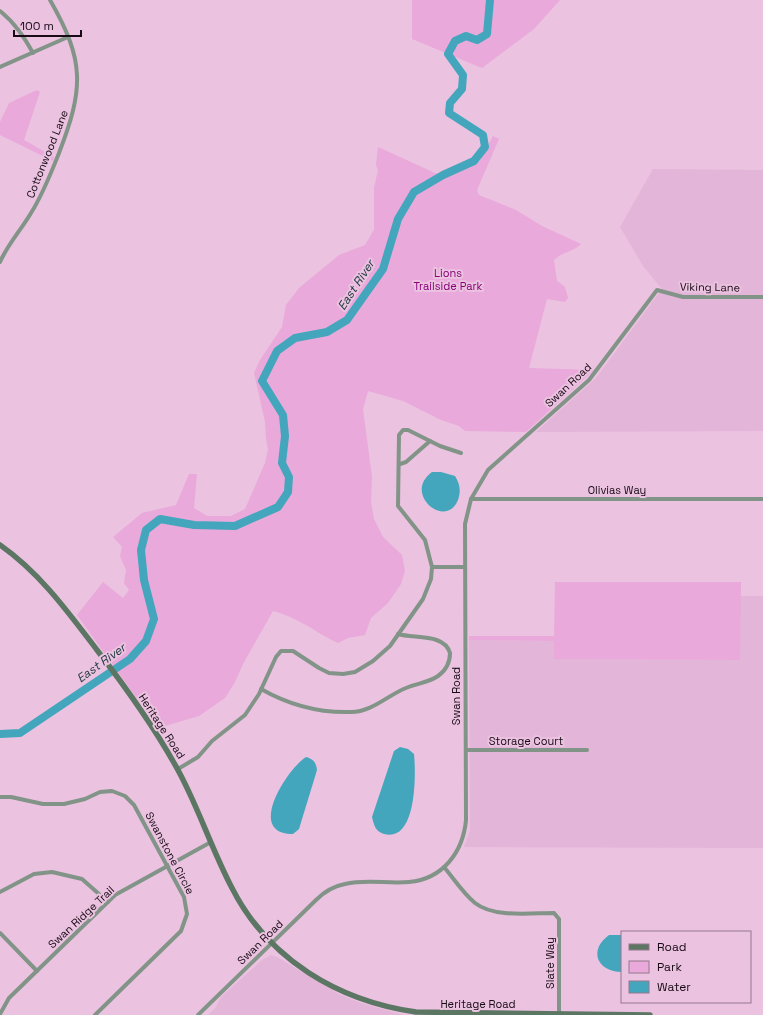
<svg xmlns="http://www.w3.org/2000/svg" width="763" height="1015" viewBox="0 0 763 1015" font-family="'Space Grotesk',sans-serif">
	<rect width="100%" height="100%" fill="#ebc2e0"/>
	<g fill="#e3b5d8">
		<path d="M653,169L763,170V431L536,432L596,378L662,289L643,266L620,227Z"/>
		<path d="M740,596H763V848L464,847L470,831L469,640L554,641V659L740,660Z"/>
		<path d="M271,955L277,957L339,994L361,1003L404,1015H208L216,1007L221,997L262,960Z"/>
	</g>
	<g fill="#e9a9da">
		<path d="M412,0H560L534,29L482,68L412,39Z"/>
		<path d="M37,90L40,92L24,140L54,157L53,161L0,135V122L9,103Z"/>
		<path d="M493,136L499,139L477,190L479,195L516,210L542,226L581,244C573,252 562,252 554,260L557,281L565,287L568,298L565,302L547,299L529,368L594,370L526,432L465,431L459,426L441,420L403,401L368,391L363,409L372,477L371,502L374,519L383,537L402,555L405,571L401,584L388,603L371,618L365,635L348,638L338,643C316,633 298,617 273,611L243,664L235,682L225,698L199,716L158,728L77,615L103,582L123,598L129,590L124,583L126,570L120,556L122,547L113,537L142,513L176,505L189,474H197L194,508L207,516H231L245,509L265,463L268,450L266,439L265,422L254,373L260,360L282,327L286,305L299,288L339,255L365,245L374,230V188L378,170L376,165L378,147L435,173L449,176L480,161Z"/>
		<path d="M555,582H741L740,660L554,659V641L469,640V636H554Z"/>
	</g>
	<g fill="#43a6bc">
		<path d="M432,472H441L455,476C460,484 461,491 458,500C446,530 402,494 432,472Z"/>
		<path d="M400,747L408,749L414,754C416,773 417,843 384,834C375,831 374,825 372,817L394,751Z"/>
		<path d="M306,757C314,759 316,763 317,770L299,829L293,834C245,834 287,769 306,757Z"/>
		<path d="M609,935H622V972C597,972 588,950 609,935Z"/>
	</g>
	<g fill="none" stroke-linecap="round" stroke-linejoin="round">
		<path stroke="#43a6bc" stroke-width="8" d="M0,734L20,733L130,659L146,641L154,619L144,580L141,550L146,530L160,519L194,525L235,526L278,507L288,492L289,477L282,463L285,436L283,415L262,381L277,351L295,338L327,332L347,320L383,269L398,219L414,192L443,175L474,161L485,147L483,135L449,113L450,103L462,89L463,75L448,54L455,41L466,36L477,40L487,34L490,0"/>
		<g stroke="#829487" stroke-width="4">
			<path d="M0,11C15,23 24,37 33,53"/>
			<path d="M0,67L68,37"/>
			<path d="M0,262C8,244 21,230 31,213C43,194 51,173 59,153C84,88 85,61 50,0"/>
			<path d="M400,464L406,462L430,441"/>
			<path d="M471,499H763"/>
			<path d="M432,567H465"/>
			<path d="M261,689C289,705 320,713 351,712C372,712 388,695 406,688C417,683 428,683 438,676C445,671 450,663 450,653C444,633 414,639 398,634"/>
			<path d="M466,750H587"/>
			<path d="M178,769L198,757L212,741L245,715L259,694L276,657L281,651H293L319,668L329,673L343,674L355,672L373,661L390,646L423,599L431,579L432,567L425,540L398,506L399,435L403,430H408L440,446L461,453"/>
			<path d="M0,797H11L43,804H64L85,799L100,792L112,791L125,796L134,805L184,897L187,914L181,931L95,1015"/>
			<path d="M444,867C454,879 463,893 475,903C494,918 531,913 554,913L559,919V1014"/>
			<path d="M0,892L34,874L52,872L82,879L108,902"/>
			<path d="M0,933L37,971"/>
			<path d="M0,1014L9,998L115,895L211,842"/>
			<path d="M198,1015L316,900C324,892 334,886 345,884C366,879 388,884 409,882C443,879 463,852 466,820L465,524L471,499L488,470L589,380L657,290L683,297H763"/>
		</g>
		<path stroke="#5c7664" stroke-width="5.5" d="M0,545C40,573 68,612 97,650C127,689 156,729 179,772C199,809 212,850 232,888C268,959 338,1001 416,1012L650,1015"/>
	</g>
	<g text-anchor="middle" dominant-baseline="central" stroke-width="4" stroke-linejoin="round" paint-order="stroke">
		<g font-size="11" fill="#170a14" stroke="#ebc2e0">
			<text transform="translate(47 154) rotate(-68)">Cottonwood Lane</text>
			<text transform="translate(710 287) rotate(1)">Viking Lane</text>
			<text transform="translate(568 385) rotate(-43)">Swan Road</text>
			<text x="617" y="490">Olivias Way</text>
			<text transform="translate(456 696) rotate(-90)">Swan Road</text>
			<text transform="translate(162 726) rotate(57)">Heritage Road</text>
			<text x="526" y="741">Storage Court</text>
			<text transform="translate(170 853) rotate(62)">Swanstone Circle</text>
			<text transform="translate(81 917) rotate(-43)">Swan Ridge Trail</text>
			<text transform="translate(260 942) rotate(-44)">Swan Road</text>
			<text transform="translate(550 963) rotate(-90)">Slate Way</text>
			<text x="478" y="1004">Heritage Road</text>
		</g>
		<g font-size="11" fill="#880177" stroke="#ebc2e0">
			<text x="448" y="273">Lions<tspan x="448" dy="13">Trailside Park</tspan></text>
		</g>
		<g font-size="12" font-style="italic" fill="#18363d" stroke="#ebc2e0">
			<text transform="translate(356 285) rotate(-57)">East River</text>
			<text transform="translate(101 663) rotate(-36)">East River</text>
		</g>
	</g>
	<rect x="621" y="931" width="130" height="72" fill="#ebc2e0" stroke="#96788e"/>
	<rect x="629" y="944" width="20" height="6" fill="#5c7664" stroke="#96788e"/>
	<text x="657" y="951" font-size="12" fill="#170a14">Road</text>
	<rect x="629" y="961" width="20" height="12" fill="#e9a9da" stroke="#96788e"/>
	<text x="657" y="971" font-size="12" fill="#170a14">Park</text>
	<rect x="629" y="981" width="20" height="12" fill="#43a6bc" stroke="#96788e"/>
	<text x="657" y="991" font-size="12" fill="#170a14">Water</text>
	<path d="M14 30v6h67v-6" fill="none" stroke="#170a14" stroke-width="2"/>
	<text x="20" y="30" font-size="12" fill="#170a14" stroke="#ebc2e0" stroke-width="3" paint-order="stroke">100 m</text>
</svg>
